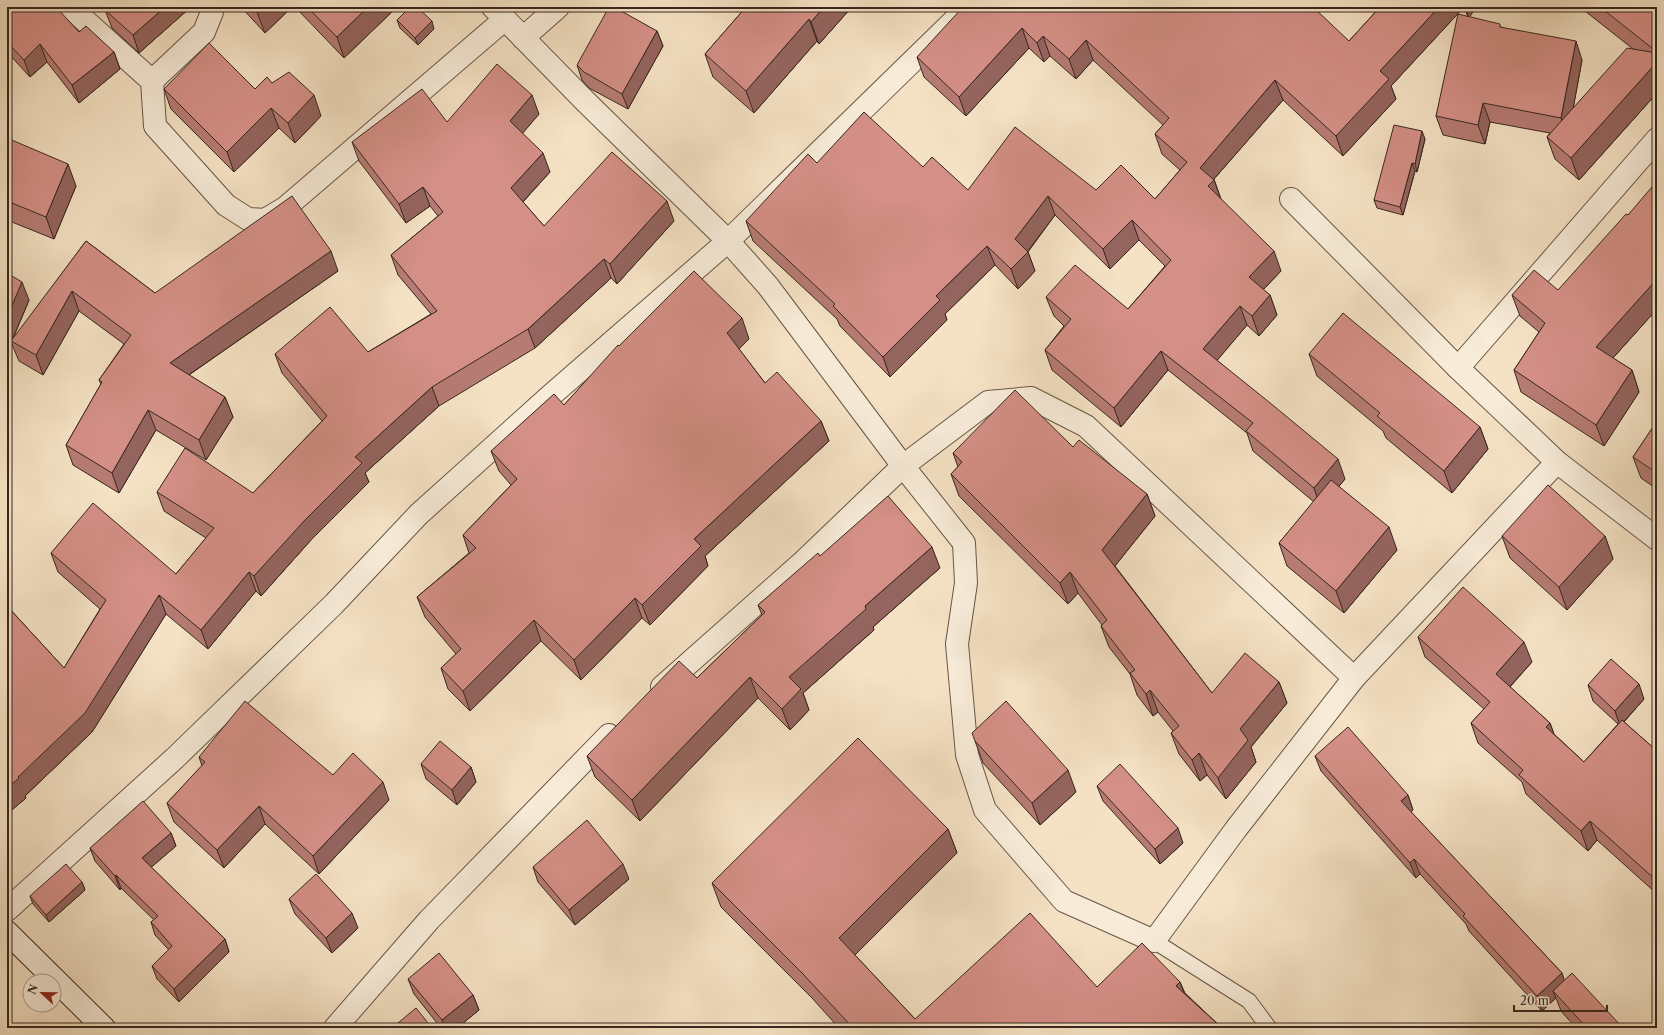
<svg xmlns="http://www.w3.org/2000/svg" width="1664" height="1035" viewBox="0 0 1664 1035" font-family="'Libre Caslon Text',serif">
	<rect width="100%" height="100%" fill="#f5e2c4"/>
	<filter id="stains"><feTurbulence type="fractalNoise" baseFrequency=".005" numOctaves="4"/><feColorMatrix values="0 0 0 0 .2 0 0 0 0 .09 0 0 0 0 .02 0 0 0 .5 -.17"/></filter>
	<radialGradient id="worn" r=".72"><stop offset=".6" stop-color="#630" stop-opacity="0"/><stop offset="1" stop-color="#630" stop-opacity=".3"/></radialGradient>
	<g fill="none" stroke-linecap="round" stroke-linejoin="round">
		<g stroke="#665648" stroke-width="17">
			<path id="lane" d="M1154,941L1249,1001L1269,1028"/>
		</g>
		<g stroke="#665648" stroke-width="24">
			<g id="street">
				<path d="M70,7L152,81L155,126L226,205L248,219L265,220L285,208L505,19"/>
				<path d="M493,7L585,101L728,241L768,286L903,466L964,543L966,583L957,644L967,755L985,810L1064,901L1154,941L1236,829L1354,678L1557,462"/>
				<path d="M523,38L558,7"/>
				<path d="M152,81L204,32L212,12L211,7"/>
				<path d="M1291,199L1458,368L1557,462L1657,539"/>
				<path d="M1458,368L1657,139"/>
				<path d="M662,687L804,561L903,466L988,402L1031,398L1086,426L1354,678"/>
				<path d="M7,910L175,758L334,604L419,514L549,397L728,241L968,7"/>
				<path d="M335,1028L429,920L609,735"/>
			</g>
		</g>
		<g stroke="#37271f" stroke-width="24">
			<path id="secondary" d="M7,932L104,1028"/>
		</g>
		<use href="#lane" stroke="#f8ecd9" stroke-width="15"/>
		<use href="#street" stroke="#f8ecd9" stroke-width="22"/>
		<use href="#secondary" stroke="#f8ecd9" stroke-width="22"/>
	</g>
	<g fill="#b67b73" stroke="#37271f">
		<path d="M7,7L79,32L114,52L120,69L79,103L47,62L30,77L7,52Z"/>
		<path d="M191,7L139,53L112,28L105,10Z"/>
		<path d="M241,7H292L265,33Z"/>
		<path d="M295,7H397L344,58Z"/>
		<path d="M746,7H852L819,44L817,41L754,113L713,77L705,54Z"/>
		<path d="M1380,7H1464L1391,86L1396,99L1343,156L1283,100L1214,179L1221,199L1281,271L1263,290L1270,295L1277,315L1259,336L1247,325L1217,360L1345,479L1339,486L1397,550L1344,613L1287,566L1279,543L1314,502L1253,451L1247,433L1168,370L1121,427L1052,370L1045,350L1064,326L1054,316L1046,297L1128,309L1165,266L1139,240L1110,269L1055,215L1028,252L1035,271L1018,289L995,265L945,314L947,320L890,377L840,326L837,319L753,241L746,221L817,163L923,167L968,190H1096L1155,199L1180,170L1162,154L1155,134L1163,125L1093,60L1076,79L1050,56L1044,62L1029,48L966,116L924,77L917,57L969,8L1349,41Z"/>
		<path d="M1464,7H1476L1469,17L1501,27L1582,60L1573,108L1633,49L1580,7H1657V93L1579,180L1555,159L1547,137L1550,133L1490,122L1485,144L1443,135L1436,116L1468,17Z"/>
		<path d="M397,20L434,29L418,45L400,28Z"/>
		<path d="M657,31L663,46L628,109L589,88L582,80L577,65Z"/>
		<path d="M272,83L321,116L295,143L279,128L234,172L171,109L164,89H255Z"/>
		<path d="M539,114L522,133L550,172L523,202L544,226L674,221L617,284L611,278L535,348L439,406L365,473L369,482L311,540L261,596L256,591L208,649L166,614L92,732L25,796L26,798L7,814V606L64,668L100,609L58,572L51,553L176,574L206,538L164,511L157,492L253,493L322,421L282,373L275,354L368,352L431,314L398,275L391,255L438,216L430,206L406,223L359,161L352,142L447,122Z"/>
		<path d="M7,138L76,186L54,239L7,220Z"/>
		<path d="M1425,139L1417,172L1415,171L1403,215L1377,208L1374,200Z"/>
		<path d="M86,241L155,293L338,271L189,375L225,397L233,417L206,460L156,430L119,493L73,465L66,445L101,384L99,380L124,344L79,311L43,375L19,361L11,342L7,352L29,300L12,341Z"/>
		<path d="M1558,290L1657,309L1613,358L1632,370L1639,392L1604,446L1521,392L1514,370L1539,332L1520,316L1512,295Z"/>
		<path d="M749,339L739,349L765,383L821,421L829,441L705,556L708,566L650,625L642,618L581,680L541,641L470,711L448,689L441,668L456,654L425,617L417,597L469,553L463,535L511,485L499,471L491,451L564,405L619,346Z"/>
		<path d="M1309,354L1480,427L1488,449L1452,493L1386,438L1383,431L1317,376Z"/>
		<path d="M1657,421V489L1641,478L1633,457Z"/>
		<path d="M1073,447L1147,494L1155,516L1115,566L1212,693L1279,682L1287,703L1251,747L1256,762L1226,799L1207,775L1200,781L1179,754L1171,733L1173,731L1158,712L1153,716L1137,695L1130,674L1109,647L1101,626L1102,625L1078,593L1068,604L959,496L951,474L958,467L953,453Z"/>
		<path d="M1502,536H1605L1613,559L1567,610L1510,558Z"/>
		<path d="M820,556L940,568L873,627L874,630L803,693L809,710L790,730L758,698L640,821L595,777L587,756L697,678L762,615L758,605Z"/>
		<path d="M1418,637L1532,662L1510,687L1550,723L1554,734L1584,762L1618,724L1593,701L1588,685L1644,699L1624,722L1657,751V894L1597,840L1588,851L1526,794L1522,782L1478,743L1471,723L1484,709L1425,657Z"/>
		<path d="M975,741L1076,792L1040,825L983,763Z"/>
		<path d="M1315,756L1408,795L1413,810L1411,812L1562,973L1564,981L1623,1028H1576L1561,1011L1556,998L1542,1011L1469,931L1466,924L1420,874L1416,878L1321,771Z"/>
		<path d="M199,757L333,775L389,800L319,874L265,824L224,868L174,822L167,803L202,766Z"/>
		<path d="M421,764L471,767L476,782L457,805L426,779Z"/>
		<path d="M1097,786L1183,843L1160,864L1103,801Z"/>
		<path d="M948,829L957,853L855,955L915,1019L1097,987L1180,982L1185,993L1222,1028H839L812,998L721,907L712,883Z"/>
		<path d="M171,833L176,846L151,867L225,939L229,952L179,1002L157,979L152,966L169,950L155,935L151,922L154,920L121,888L120,890L95,861L90,848Z"/>
		<path d="M533,867L629,879L575,925L538,882Z"/>
		<path d="M82,882L85,890L49,922L33,904L30,896Z"/>
		<path d="M289,899L358,928L332,953L295,914Z"/>
		<path d="M408,979L473,995L479,1010L457,1028H441L414,994Z"/>
	</g>
	<g fill="#94645e" stroke="#37271f">
		<path d="M165,7H191L139,53L133,35Z"/>
		<path d="M262,7H292L265,33L257,12Z"/>
		<path d="M368,7H397L344,58L337,37Z"/>
		<path d="M824,7H852L819,44L811,22Z"/>
		<path d="M1439,7H1464L1391,86L1396,99L1343,156L1336,136L1380,71Z"/>
		<path d="M1465,7H1476L1469,18Z"/>
		<path d="M809,19L817,41L754,113L746,91Z"/>
		<path d="M432,21L434,29L418,45L415,38Z"/>
		<path d="M1022,28L1029,48L966,116L959,97Z"/>
		<path d="M657,31L663,46L628,109L622,94Z"/>
		<path d="M1043,36L1050,56L1044,62L1037,43Z"/>
		<path d="M1086,40L1093,60L1076,79L1069,59Z"/>
		<path d="M1576,41L1582,60L1568,137L1561,118Z"/>
		<path d="M40,44L47,62L30,77L24,60Z"/>
		<path d="M114,52L120,69L79,103L72,85Z"/>
		<path d="M1657,62V93L1579,180L1571,158Z"/>
		<path d="M1275,80L1283,100L1207,187L1200,168Z"/>
		<path d="M314,95L321,116L295,143L288,123Z"/>
		<path d="M532,95L539,114L517,140L510,121Z"/>
		<path d="M1483,103L1490,122L1485,144L1478,125Z"/>
		<path d="M271,108L279,128L234,172L227,152Z"/>
		<path d="M1422,131L1425,139L1417,172L1415,164Z"/>
		<path d="M543,153L550,172L518,207L511,188Z"/>
		<path d="M1412,163L1415,171L1403,215L1400,207Z"/>
		<path d="M68,164L76,186L54,239L46,217Z"/>
		<path d="M1214,180L1221,200L1208,186Z"/>
		<path d="M423,187L430,206L406,223L399,204Z"/>
		<path d="M1048,196L1055,215L1027,252H1028L1035,271L1018,289L1011,269L1015,239Z"/>
		<path d="M667,201L674,221L617,284L610,264Z"/>
		<path d="M1132,220L1139,240L1110,269L1103,249Z"/>
		<path d="M987,246L995,265L945,314L947,320L890,377L883,357L936,296Z"/>
		<path d="M331,251L338,271L177,383L170,363Z"/>
		<path d="M1274,251L1281,271L1256,297L1249,277Z"/>
		<path d="M604,259L611,278L535,348L528,329Z"/>
		<path d="M1657,279V309L1604,368L1596,347Z"/>
		<path d="M22,282L29,300L7,352V317Z"/>
		<path d="M72,291L79,311L43,375L36,355Z"/>
		<path d="M1270,295L1277,315L1259,336L1252,316Z"/>
		<path d="M1240,306L1247,325L1210,369L1203,349Z"/>
		<path d="M742,318L749,339L734,354L727,333Z"/>
		<path d="M1161,351L1168,370L1121,427L1114,408Z"/>
		<path d="M1632,370L1639,392L1604,446L1596,425Z"/>
		<path d="M432,387L439,406L365,473L369,482L311,540L261,596L254,576L355,457Z"/>
		<path d="M225,397L233,417L206,460L199,440Z"/>
		<path d="M148,410L156,430L119,493L112,473Z"/>
		<path d="M821,421L829,441L705,556L708,566L650,625L642,605L694,539Z"/>
		<path d="M1480,427L1488,449L1452,493L1444,471Z"/>
		<path d="M1338,459L1345,479L1321,508L1314,488Z"/>
		<path d="M1147,494L1155,516L1110,572L1102,550Z"/>
		<path d="M1389,527L1397,550L1344,613L1336,591Z"/>
		<path d="M1605,536L1613,559L1567,610L1559,587Z"/>
		<path d="M932,547L940,568L873,627L874,630L803,693L809,710L790,730L782,709L789,677L865,606Z"/>
		<path d="M249,572L256,591L208,649L201,630Z"/>
		<path d="M1070,572L1078,593L1068,604L1060,583Z"/>
		<path d="M159,595L166,614L92,732L25,796L26,798L7,814V788L18,777Z"/>
		<path d="M635,598L642,618L581,680L574,660Z"/>
		<path d="M534,620L541,641L470,711L463,691Z"/>
		<path d="M1524,642L1532,662L1503,694L1496,674Z"/>
		<path d="M750,677L758,698L640,821L632,800Z"/>
		<path d="M1279,682L1287,703L1251,747L1256,762L1226,799L1218,778L1240,729Z"/>
		<path d="M1639,684L1644,699L1620,726L1615,711Z"/>
		<path d="M1150,690L1158,712L1153,716L1146,694Z"/>
		<path d="M1550,723L1557,743L1546,727Z"/>
		<path d="M1199,753L1207,775L1200,781L1192,760Z"/>
		<path d="M471,767L476,782L457,805L452,790Z"/>
		<path d="M1068,770L1076,792L1040,825L1032,803Z"/>
		<path d="M383,782L389,800L319,874L313,856Z"/>
		<path d="M1408,795L1413,810L1407,816L1401,801Z"/>
		<path d="M259,806L265,824L224,868L217,850Z"/>
		<path d="M1590,821L1597,840L1588,851L1581,831Z"/>
		<path d="M1178,828L1183,843L1160,864L1155,849Z"/>
		<path d="M948,829L957,853L848,962L839,938Z"/>
		<path d="M171,833L176,846L147,871L142,858Z"/>
		<path d="M1414,859L1420,874L1416,878L1410,863Z"/>
		<path d="M623,864L629,879L575,925L569,910Z"/>
		<path d="M116,875L121,888L120,890L115,876Z"/>
		<path d="M82,882L85,890L49,922L46,915Z"/>
		<path d="M352,913L358,928L332,953L326,938Z"/>
		<path d="M225,939L229,952L179,1002L174,989Z"/>
		<path d="M1562,973L1567,988L1553,991L1556,998L1542,1011L1537,996Z"/>
		<path d="M1180,982L1189,1006L1176,986Z"/>
		<path d="M473,995L479,1010L457,1028H445L442,1020Z"/>
		<path d="M945,1025L946,1028H941Z"/>
	</g>
	<g fill="#d48f86" stroke="#37271f">
		<path d="M7,7H56L79,32L86,26L114,52L72,85L40,44L24,60L7,42Z"/>
		<path d="M110,7H165L133,35L105,10Z"/>
		<path d="M253,7H262L257,12Z"/>
		<path d="M307,7H368L337,37Z"/>
		<path d="M410,7H417L432,21L415,38L397,20Z"/>
		<path d="M609,7H614L657,31L622,94L584,72L577,65Z"/>
		<path d="M746,7H824L811,22L809,19L746,91L705,54Z"/>
		<path d="M963,7H968L969,8V7H1313L1349,41L1380,7H1439L1380,71L1389,79L1336,136L1275,80L1200,168L1214,180L1208,186L1274,251L1249,277L1270,295L1252,316L1240,306L1203,349L1269,402L1338,459L1314,488L1246,431L1253,423L1161,351L1114,408L1045,350L1071,319L1046,297L1075,265L1128,309L1171,260L1132,220L1103,249L1048,196L1015,239L1028,252L1011,269L987,246L936,296L940,300L883,357L833,306L835,304L746,221L808,154L817,163L864,112L923,167L932,157L968,190L1015,127L1096,190L1121,165L1155,199L1187,162L1155,134L1169,118L1086,40L1069,59L1043,36L1037,43L1022,28L959,97L917,57Z"/>
		<path d="M1600,7H1657V52Z"/>
		<path d="M1458,14L1500,24V27L1576,41L1561,118L1483,103L1478,125L1436,116Z"/>
		<path d="M209,43L255,89L267,77L272,83L289,72L314,95L288,123L271,108L227,152L164,89Z"/>
		<path d="M1627,48L1657,53V62L1571,158L1547,137Z"/>
		<path d="M497,64L532,95L510,121L543,153L511,188L544,226L612,152L667,201L610,264L604,259L528,329L432,387L355,457L362,463L304,521L254,576L249,572L201,630L159,595L85,713L18,777L19,778L7,788V606L64,668L106,600L51,553L93,503L176,574L214,528L157,492L185,448L253,493L327,416L275,354L330,307L368,352L437,311L391,255L443,212L423,187L399,204L352,142L422,89L447,122Z"/>
		<path d="M1394,125L1422,131L1415,164L1412,163L1400,207L1374,200Z"/>
		<path d="M7,138L68,164L46,217L7,201Z"/>
		<path d="M1657,181V279L1596,347L1632,370L1596,425L1514,370L1545,323L1512,295L1534,270L1558,290L1626,214L1628,215Z"/>
		<path d="M292,196L331,251L170,363L225,397L199,440L148,410L112,473L66,445L102,382L99,380L131,335L72,291L36,355L11,341L86,241L155,293Z"/>
		<path d="M694,271L742,318L727,333L765,383L777,372L821,421L694,539L701,546L642,605L635,598L574,660L534,620L463,691L441,668L461,649L417,597L476,548L463,535L517,479L491,451L554,394L564,405L618,345L619,346Z"/>
		<path d="M7,273L22,282L7,317Z"/>
		<path d="M1343,313L1480,427L1444,471L1377,416L1380,413L1309,354Z"/>
		<path d="M1015,390L1073,447L1079,440L1147,494L1102,550L1212,693L1245,653L1279,682L1240,729L1248,740L1218,778L1199,753L1192,760L1171,733L1179,726L1150,690L1146,694L1130,673L1135,670L1101,626L1107,620L1070,572L1060,583L951,474L962,462L953,453Z"/>
		<path d="M1657,421V473L1633,457Z"/>
		<path d="M1331,480L1389,527L1336,591L1279,543Z"/>
		<path d="M1548,485L1605,536L1559,587L1502,536Z"/>
		<path d="M888,496L932,547L865,606L866,609L789,677L801,689L782,709L750,677L632,800L587,756L679,661L697,678L765,612L758,605L818,553L820,556Z"/>
		<path d="M1463,587L1524,642L1496,674L1550,723L1546,727L1584,762L1622,720L1657,751V881L1590,821L1581,831L1519,775L1523,770L1471,723L1490,702L1418,637Z"/>
		<path d="M1611,659L1639,684L1615,711L1588,685Z"/>
		<path d="M245,701L333,775L353,753L383,782L313,856L259,806L217,850L167,803L205,762L199,757Z"/>
		<path d="M1006,701L1068,770L1032,803L975,741L972,733Z"/>
		<path d="M1348,727L1408,795L1401,801L1562,973L1537,996L1463,916L1465,914L1414,859L1410,863L1315,756Z"/>
		<path d="M858,738L948,829L839,938L915,1019L1030,913L1097,987L1142,943L1180,982L1176,986L1222,1028H948L945,1025L941,1028H853L803,974L712,883Z"/>
		<path d="M440,741L471,767L452,790L421,764Z"/>
		<path d="M1120,764L1178,828L1155,849L1097,786Z"/>
		<path d="M143,801L171,833L142,858L225,939L174,989L152,966L172,946L151,922L158,916L116,875L115,876L90,848Z"/>
		<path d="M587,820L623,864L569,910L533,867Z"/>
		<path d="M66,864L82,882L46,915L30,896Z"/>
		<path d="M316,874L352,913L326,938L289,899Z"/>
		<path d="M439,953L473,995L442,1020L408,979Z"/>
		<path d="M1572,973L1623,1028H1587L1553,991Z"/>
		<path d="M416,1008L432,1028H392Z"/>
		<path d="M7,1025L14,1028H7Z"/>
	</g>
	<rect width="1664" height="1035" fill="none" stroke="#f5e2c4" stroke-width="24"/>
	<rect x="8" y="8" width="1648" height="1019" fill="none" stroke="#37271f" stroke-width="2"/>
	<rect x="12" y="12" width="1640" height="1011" fill="none" stroke="#37271f"/>
	<g transform="translate(42 993) rotate(292)"><circle r="19" fill="#f8ecd9" stroke="#ab9d8f"/>
	<path d="M0-3L7 15L0 10L-7 15Z" fill="#8f2418"/>
	<text y="-6" font-size="11" font-weight="bold" text-anchor="middle" fill="#37271f">N</text>
	</g>
	<path d="M1514 1005v6h93v-6" fill="none" stroke="#37271f" stroke-width="2"/>
	<text x="1520" y="1005" font-size="12" fill="#37271f" stroke="#f8ecd9" stroke-width="3" paint-order="stroke">20 m</text>
	<rect width="100%" height="100%" filter="url(#stains)"/>
	<rect width="100%" height="100%" fill="url(#worn)"/>
</svg>
